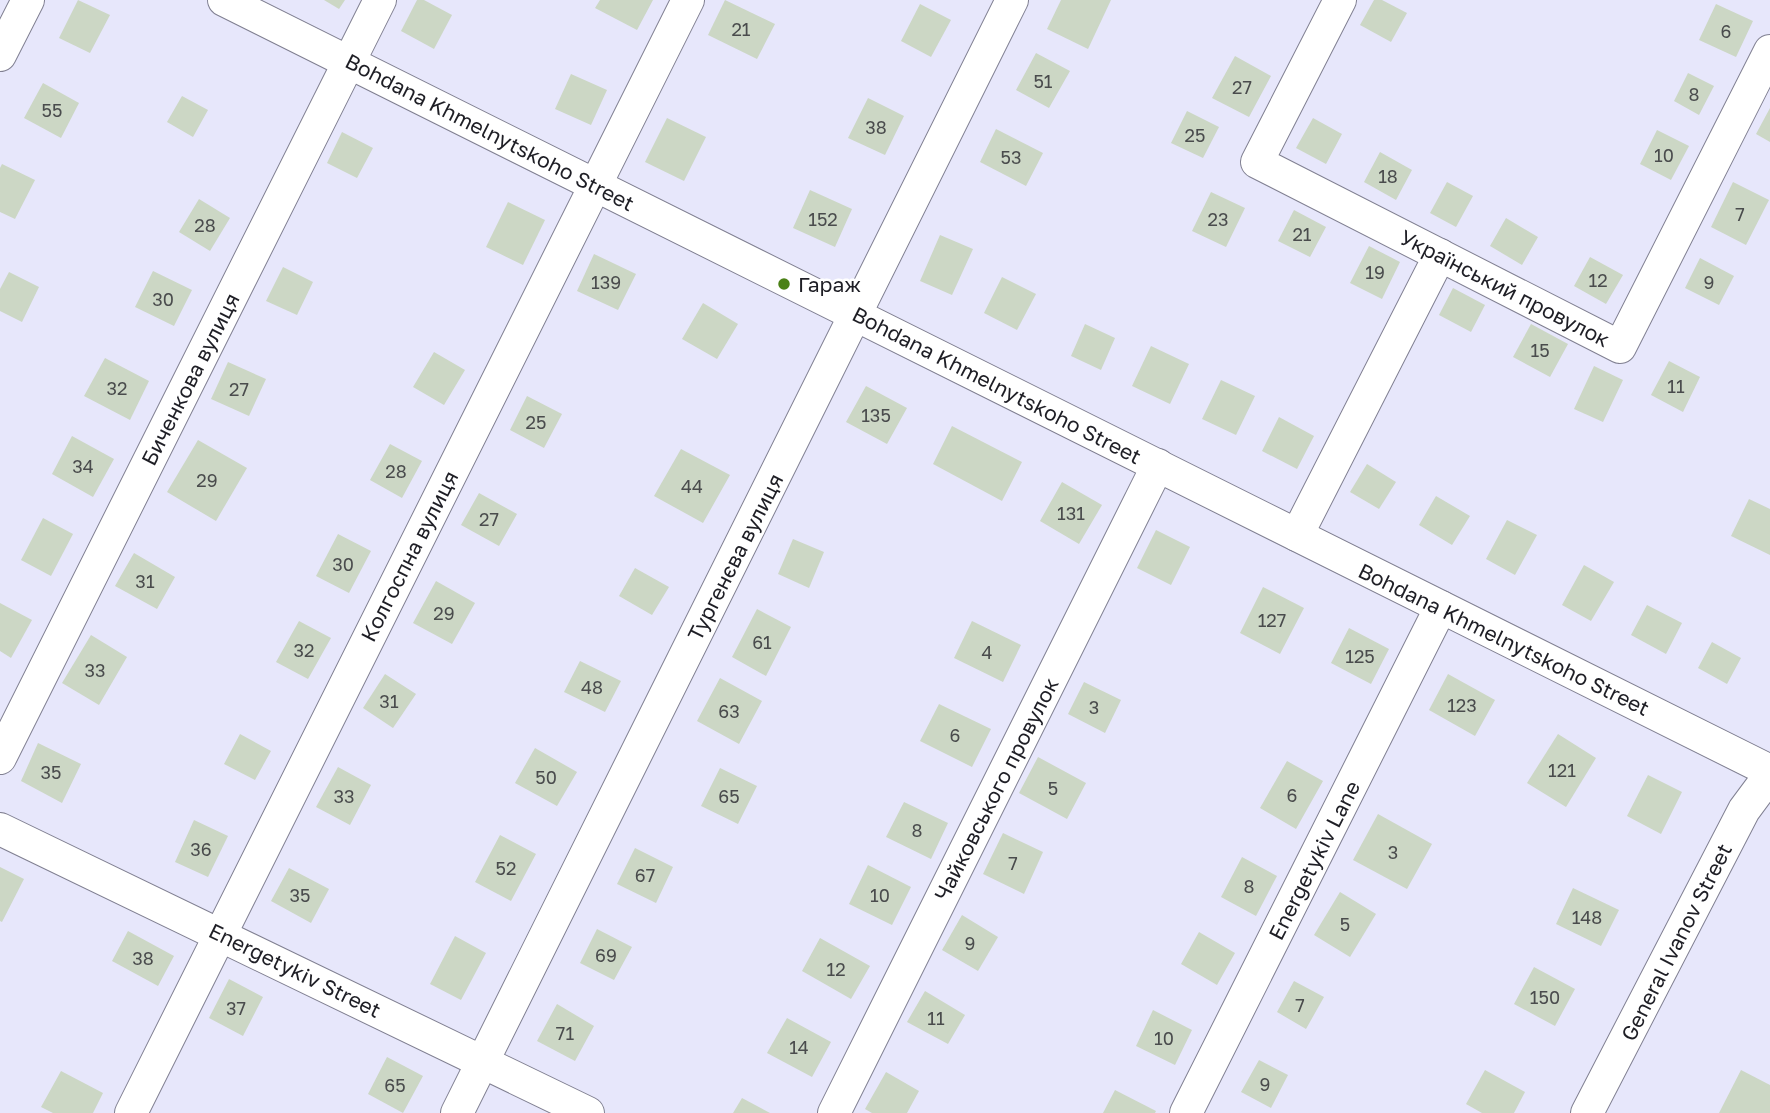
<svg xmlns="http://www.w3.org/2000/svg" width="1770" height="1113" viewBox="0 0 1770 1113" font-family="'Golos Text',sans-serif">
	<rect width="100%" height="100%" fill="#e7e7fb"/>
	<g fill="#ccd7c5">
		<path d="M78,0L110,15L90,53L59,38Z"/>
		<path d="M324,0H345L339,9Z"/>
		<path d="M417,0H424L452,15L434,49L401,31Z"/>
		<path d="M600,0H653L637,30L595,8Z"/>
		<path d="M725,0L775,24L757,59L708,35Z"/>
		<path d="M1061,0H1111L1088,49L1047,29Z"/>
		<path d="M1374,0H1382L1407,13L1391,42L1360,25Z"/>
		<path d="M920,4L951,20L931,57L901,41Z"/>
		<path d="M1716,4L1753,21L1736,57L1699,40Z"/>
		<path d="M1036,53L1070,71L1049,108L1016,90Z"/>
		<path d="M1235,56L1271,76L1249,117L1212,98Z"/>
		<path d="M1688,73L1714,86L1699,115L1674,101Z"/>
		<path d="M571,74L607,90L591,125L555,109Z"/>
		<path d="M43,83L79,103L61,138L24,118Z"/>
		<path d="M182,96L208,110L193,137L167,122Z"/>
		<path d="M868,98L904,116L885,155L848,138Z"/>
		<path d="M1770,108V142L1756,134Z"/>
		<path d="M1187,111L1219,127L1203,158L1171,143Z"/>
		<path d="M667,118L706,137L684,181L645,162Z"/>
		<path d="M1313,118L1342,134L1326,164L1296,148Z"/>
		<path d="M996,129L1043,153L1026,186L980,162Z"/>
		<path d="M1657,130L1689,146L1671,180L1640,164Z"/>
		<path d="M342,132L373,148L357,178L327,163Z"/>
		<path d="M1380,152L1412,170L1396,200L1364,182Z"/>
		<path d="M2,164L35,180L15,219L0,212V168Z"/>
		<path d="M1447,182L1473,196L1456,227L1430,213Z"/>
		<path d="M1733,182L1769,200L1746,245L1711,227Z"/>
		<path d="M810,190L852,209L835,247L793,228Z"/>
		<path d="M1211,192L1245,208L1226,247L1192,231Z"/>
		<path d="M199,199L230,218L210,251L179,232Z"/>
		<path d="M508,202L545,220L523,265L486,247Z"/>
		<path d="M1294,210L1326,227L1310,257L1278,241Z"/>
		<path d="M1506,218L1538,237L1522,265L1490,246Z"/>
		<path d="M940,235L973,249L952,295L920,281Z"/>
		<path d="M1369,246L1400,262L1382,299L1350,283Z"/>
		<path d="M594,254L636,274L618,310L577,291Z"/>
		<path d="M1590,257L1623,275L1606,304L1574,286Z"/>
		<path d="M1700,258L1734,276L1719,305L1685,288Z"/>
		<path d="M283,267L313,282L297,315L266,301Z"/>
		<path d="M153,271L192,290L174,326L135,307Z"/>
		<path d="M9,272L39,287L22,322L0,311V289Z"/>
		<path d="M1002,277L1036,294L1017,330L984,313Z"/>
		<path d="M1453,288L1485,305L1471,332L1439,315Z"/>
		<path d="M703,303L738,324L717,359L682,339Z"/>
		<path d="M1085,324L1115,338L1101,370L1071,356Z"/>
		<path d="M1531,324L1568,344L1550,377L1513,357Z"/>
		<path d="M1151,346L1189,364L1170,404L1132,386Z"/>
		<path d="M434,352L465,370L444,405L413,387Z"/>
		<path d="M105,358L149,381L130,420L84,396Z"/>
		<path d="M1669,361L1700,377L1683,412L1651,395Z"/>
		<path d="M228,362L266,379L249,416L211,399Z"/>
		<path d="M1594,366L1623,380L1603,422L1574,409Z"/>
		<path d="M1221,380L1255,396L1236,435L1202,419Z"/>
		<path d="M866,386L907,408L887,444L846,422Z"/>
		<path d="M527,396L562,414L544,448L510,430Z"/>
		<path d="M1279,417L1314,436L1297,469L1262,451Z"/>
		<path d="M952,426L1022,462L1002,501L933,464Z"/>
		<path d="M72,436L114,459L93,497L52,474Z"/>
		<path d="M198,440L247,468L216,521L167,492Z"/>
		<path d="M390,444L422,461L402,498L370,480Z"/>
		<path d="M681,449L730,475L703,523L654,496Z"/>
		<path d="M1367,464L1396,482L1379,509L1350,492Z"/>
		<path d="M1062,482L1102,505L1079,544L1040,521Z"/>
		<path d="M479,493L517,514L499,546L461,525Z"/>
		<path d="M1436,496L1470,516L1452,545L1419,525Z"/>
		<path d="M1749,499L1770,509V555L1731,536Z"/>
		<path d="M43,518L73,534L51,576L21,560Z"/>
		<path d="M1507,520L1537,535L1515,575L1486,559Z"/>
		<path d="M1156,530L1190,547L1171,585L1137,568Z"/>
		<path d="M338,534L371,551L349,593L316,576Z"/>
		<path d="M793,539L824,552L809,588L778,574Z"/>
		<path d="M134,553L175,577L157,609L115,586Z"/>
		<path d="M1584,565L1614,582L1591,621L1562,605Z"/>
		<path d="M635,568L669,587L652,615L619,596Z"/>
		<path d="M436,581L475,603L452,644L413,623Z"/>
		<path d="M1263,587L1304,608L1280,654L1240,633Z"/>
		<path d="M0,603L32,620L11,658L0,651Z"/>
		<path d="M1647,605L1682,623L1666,654L1631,635Z"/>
		<path d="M757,609L791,627L766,676L732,657Z"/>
		<path d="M299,621L331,638L308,679L276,662Z"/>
		<path d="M972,621L1021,645L1003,682L954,658Z"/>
		<path d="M1349,628L1389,649L1371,684L1331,663Z"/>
		<path d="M91,635L127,657L99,705L62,683Z"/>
		<path d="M1712,642L1741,658L1727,684L1698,668Z"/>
		<path d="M580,661L621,681L605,712L564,692Z"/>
		<path d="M385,674L416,694L393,728L363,708Z"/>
		<path d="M1448,674L1495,700L1475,736L1429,710Z"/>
		<path d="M720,678L762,701L739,744L697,721Z"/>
		<path d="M1084,682L1121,700L1105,733L1068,714Z"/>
		<path d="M939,704L991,729L972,767L920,741Z"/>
		<path d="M240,734L271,751L255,780L224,764Z"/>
		<path d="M1558,734L1596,758L1566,807L1527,783Z"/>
		<path d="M38,743L81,764L62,803L21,781Z"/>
		<path d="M535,748L577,772L557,806L515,783Z"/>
		<path d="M1038,757L1086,783L1067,819L1019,793Z"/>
		<path d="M1287,761L1323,781L1296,829L1260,808Z"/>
		<path d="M338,767L371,785L350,825L316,807Z"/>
		<path d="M720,768L757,786L738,824L701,806Z"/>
		<path d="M1648,775L1682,792L1661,834L1627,816Z"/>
		<path d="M904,802L948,823L931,859L886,837Z"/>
		<path d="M1378,814L1432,844L1407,889L1353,860Z"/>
		<path d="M194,820L228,836L208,877L175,862Z"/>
		<path d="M1003,833L1043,852L1024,894L983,874Z"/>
		<path d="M500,835L536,854L511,901L475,882Z"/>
		<path d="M635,848L673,867L656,903L617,884Z"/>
		<path d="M1242,857L1277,876L1256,916L1221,897Z"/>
		<path d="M868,865L911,887L892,925L849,904Z"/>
		<path d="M0,867L24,879L2,922L0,921Z"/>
		<path d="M289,868L329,889L311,923L271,901Z"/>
		<path d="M1573,888L1619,910L1601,946L1556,924Z"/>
		<path d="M1340,892L1376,914L1350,957L1314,935Z"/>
		<path d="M962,915L998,937L978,971L942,950Z"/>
		<path d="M597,929L632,947L614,980L580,963Z"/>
		<path d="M128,931L174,956L158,986L112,961Z"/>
		<path d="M1199,932L1235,953L1217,985L1181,964Z"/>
		<path d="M455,936L486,953L461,1000L430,984Z"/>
		<path d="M820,938L870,966L851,999L802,971Z"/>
		<path d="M1534,967L1575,989L1555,1026L1514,1004Z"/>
		<path d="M229,979L263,997L243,1036L209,1018Z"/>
		<path d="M1294,981L1324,997L1306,1029L1277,1012Z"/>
		<path d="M925,991L965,1015L948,1044L907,1022Z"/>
		<path d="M557,1004L594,1026L575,1061L537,1041Z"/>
		<path d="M1153,1010L1192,1030L1175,1065L1136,1046Z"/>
		<path d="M787,1018L831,1042L812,1077L767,1053Z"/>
		<path d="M387,1057L423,1076L403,1113L368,1094Z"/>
		<path d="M1259,1060L1288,1075L1271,1108L1241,1092Z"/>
		<path d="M1485,1070L1525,1092L1514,1113H1482L1466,1104Z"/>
		<path d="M1741,1070L1770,1085V1113H1719Z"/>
		<path d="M61,1071L103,1093L93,1113H53L41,1107Z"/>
		<path d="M886,1072L919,1091L907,1113H872L865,1109Z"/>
		<path d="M1115,1090L1156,1111L1155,1113H1103Z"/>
		<path d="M742,1098L770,1113H733Z"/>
	</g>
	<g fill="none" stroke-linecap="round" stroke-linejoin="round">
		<g stroke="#818092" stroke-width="34">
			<g id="minor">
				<path d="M224,0L1770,771"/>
				<path d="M1340,0L1257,162L1620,347L1770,51"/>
				<path d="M0,55L28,0"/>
				<path d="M1297,535L1440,255"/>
				<path d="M0,758L380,0"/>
				<path d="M0,829L588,1113"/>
				<path d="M131,1113L688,0"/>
				<path d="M457,1113L1012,0"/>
				<path d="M834,1113L1158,465"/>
				<path d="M1186,1113L1441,607"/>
				<path d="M1587,1113L1744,810L1770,775"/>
			</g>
		</g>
		<use href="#minor" stroke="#fff" stroke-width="32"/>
	</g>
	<circle fill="#4b8116" stroke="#fff" stroke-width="2.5" cx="784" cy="284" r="7"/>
	<g text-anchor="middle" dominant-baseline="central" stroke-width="5" stroke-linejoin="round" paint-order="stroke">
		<g font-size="18" fill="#4a4c4d">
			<text x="741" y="29">21</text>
			<text x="1726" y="31">6</text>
			<text x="1043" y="81">51</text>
			<text x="1242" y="87">27</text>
			<text x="1694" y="94">8</text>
			<text x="52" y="110">55</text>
			<text x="876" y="127">38</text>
			<text x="1195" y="135">25</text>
			<text x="1664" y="155">10</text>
			<text x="1011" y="157">53</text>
			<text x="1388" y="176">18</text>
			<text x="1740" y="214">7</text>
			<text x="823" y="219">152</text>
			<text x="1218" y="219">23</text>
			<text x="205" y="225">28</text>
			<text x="1302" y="234">21</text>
			<text x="1375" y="272">19</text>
			<text x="1598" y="280">12</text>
			<text x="606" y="282">139</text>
			<text x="1709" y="282">9</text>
			<text x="163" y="299">30</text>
			<text x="1540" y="350">15</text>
			<text x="1676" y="386">11</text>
			<text x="117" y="388">32</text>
			<text x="239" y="389">27</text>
			<text x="876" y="415">135</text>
			<text x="536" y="422">25</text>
			<text x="83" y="466">34</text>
			<text x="396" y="471">28</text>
			<text x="207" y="480">29</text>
			<text x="692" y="486">44</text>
			<text x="1071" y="513">131</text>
			<text x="489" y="519">27</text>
			<text x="343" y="564">30</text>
			<text x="145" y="581">31</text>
			<text x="444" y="613">29</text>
			<text x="1272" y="620">127</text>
			<text x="762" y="642">61</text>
			<text x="304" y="650">32</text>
			<text x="987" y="652">4</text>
			<text x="1360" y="656">125</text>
			<text x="95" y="670">33</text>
			<text x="592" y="687">48</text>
			<text x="389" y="701">31</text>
			<text x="1462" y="705">123</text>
			<text x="1094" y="707">3</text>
			<text x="729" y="711">63</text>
			<text x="955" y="735">6</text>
			<text x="1562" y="770">121</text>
			<text x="51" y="772">35</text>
			<text x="546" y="777">50</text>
			<text x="1053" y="788">5</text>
			<text x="1292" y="795">6</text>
			<text x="344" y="796">33</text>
			<text x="729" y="796">65</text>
			<text x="917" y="830">8</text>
			<text x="201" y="849">36</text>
			<text x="1393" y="852">3</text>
			<text x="1013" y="863">7</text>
			<text x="506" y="868">52</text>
			<text x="645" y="875">67</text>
			<text x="1249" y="886">8</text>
			<text x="300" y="895">35</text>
			<text x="880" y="895">10</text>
			<text x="1587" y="917">148</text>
			<text x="1345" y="924">5</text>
			<text x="970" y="943">9</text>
			<text x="606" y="955">69</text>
			<text x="143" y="958">38</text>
			<text x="836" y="969">12</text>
			<text x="1545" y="997">150</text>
			<text x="1300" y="1005">7</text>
			<text x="236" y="1008">37</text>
			<text x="936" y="1018">11</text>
			<text x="565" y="1033">71</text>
			<text x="1164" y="1038">10</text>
			<text x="799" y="1047">14</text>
			<text x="1265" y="1084">9</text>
			<text x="395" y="1085">65</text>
		</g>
		<g font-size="21" fill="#1e1e25" stroke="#fff">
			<text transform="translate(490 132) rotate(27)">Bohdana Khmelnytskoho Street</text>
			<text transform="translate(1505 288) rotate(27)">Український провулок</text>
			<text transform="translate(190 379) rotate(-63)">Биченкова вулиця</text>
			<text transform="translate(997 385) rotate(27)">Bohdana Khmelnytskoho Street</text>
			<text transform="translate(409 556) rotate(-63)">Колгоспна вулиця</text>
			<text transform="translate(735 557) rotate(-63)">Тургенєва вулиця</text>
			<text transform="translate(1504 639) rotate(26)">Bohdana Khmelnytskoho Street</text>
			<text transform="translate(996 789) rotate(-63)">Чайковського провулок</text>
			<text transform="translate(1314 860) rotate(-63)">Energetykiv Lane</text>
			<text transform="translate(1676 942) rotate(-63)">General Ivanov Street</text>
			<text transform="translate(295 970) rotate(26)">Energetykiv Street</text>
		</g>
		<g font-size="21" fill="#1e1e25" stroke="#fff" text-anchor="start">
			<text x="798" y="284">Гараж</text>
		</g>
	</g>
</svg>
